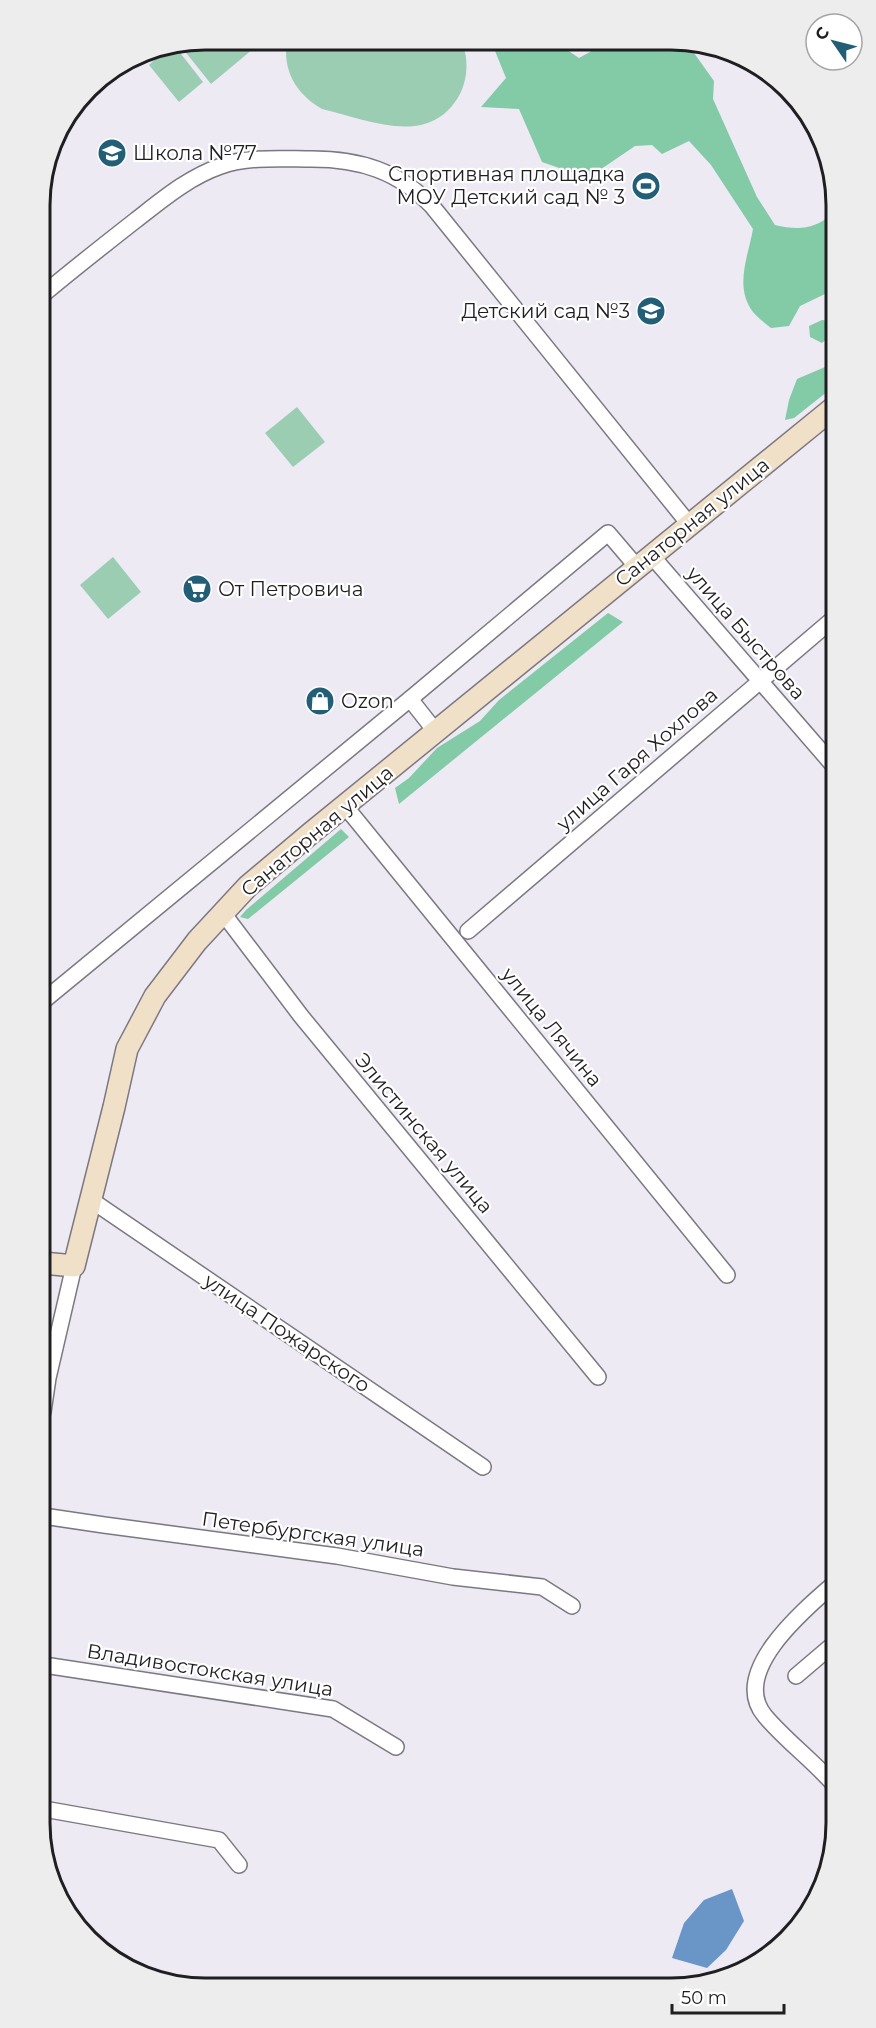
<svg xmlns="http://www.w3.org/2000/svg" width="876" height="2028" viewBox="0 0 876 2028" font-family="Montserrat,sans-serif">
	<rect width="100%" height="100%" fill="#edeaf4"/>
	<g fill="#9bcdb3">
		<path d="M205,39H265L211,84L179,44Z"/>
		<path d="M287,40L461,41C469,57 468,78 460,94C430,149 369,120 322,109C296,94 282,70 287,40Z"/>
		<path d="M174,45L203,82L179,102L149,65L169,46Z"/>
		<path d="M297,407L325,442L293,467L265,433Z"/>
		<path d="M113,557L141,592L108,619L80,585Z"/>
	</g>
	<g fill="#83caa6">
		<path d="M491,41H554L579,58L608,42H641L649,51L660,50L659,42H690L694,53L714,81L713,99L757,197L775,225C797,230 814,230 832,214V286L825,294L800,306L789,326L771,328C765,323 758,318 753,312C734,287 748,257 753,229L711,165L689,141L662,154L652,145L635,146L588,178L542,162L519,109L481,107L506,78Z"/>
		<path d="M822,320L832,321V334L822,343L810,337L809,326Z"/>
		<path d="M832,361V388L794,418L785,420L789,400L797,379L825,367Z"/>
		<path d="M608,613L623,622L399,804L395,788L409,778L437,748L480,721L499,700Z"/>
		<path d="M341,829L349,837L248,919L240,917L246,910Z"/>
	</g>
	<path fill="#6a95c7" d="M732,1889L744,1921L726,1950L707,1968L672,1958L684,1923L704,1900Z"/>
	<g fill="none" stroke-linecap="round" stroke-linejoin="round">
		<g stroke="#7b7881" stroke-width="18">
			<g id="street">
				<path d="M40,297C71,271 104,245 136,220C163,199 189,177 221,166C248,156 284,159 312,159C360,159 398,171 432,206L689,524"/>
				<path d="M651,555L833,765"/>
				<path d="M410,699L436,732"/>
				<path d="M345,806L727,1275"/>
				<path d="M223,913L301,1016L598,1377"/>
				<path d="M468,931L833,619"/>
				<path d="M42,1002L410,699L608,533L637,567"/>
				<path d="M91,1200L483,1467"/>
				<path d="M43,1412L48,1378L74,1266"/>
				<path d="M43,1516L104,1525L337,1556L453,1577L542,1587L572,1606"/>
				<path d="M836,1582C806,1608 728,1672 765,1716C787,1742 815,1762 837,1788"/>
				<path d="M44,1665L333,1709L396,1747"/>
				<path d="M796,1676L836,1642"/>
				<path d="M44,1809L219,1840L239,1865"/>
			</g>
		</g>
		<g stroke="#7b7881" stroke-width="24">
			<path id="secondary" d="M43,1263L74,1266L114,1107L127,1049L155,996L197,941L248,886L311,833L832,409"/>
		</g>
		<use href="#street" stroke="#fff" stroke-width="15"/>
		<use href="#secondary" stroke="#f0e0c8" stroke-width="21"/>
	</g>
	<defs>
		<g id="school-disc" transform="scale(1.5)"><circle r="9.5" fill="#225f76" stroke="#fff"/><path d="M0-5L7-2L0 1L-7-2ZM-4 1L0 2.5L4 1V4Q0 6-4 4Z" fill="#fff"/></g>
		<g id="stadium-disc" transform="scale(1.5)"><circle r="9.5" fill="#225f76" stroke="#fff"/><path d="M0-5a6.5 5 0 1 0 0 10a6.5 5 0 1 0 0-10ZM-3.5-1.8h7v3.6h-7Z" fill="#fff"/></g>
		<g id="supermarket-disc" transform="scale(1.5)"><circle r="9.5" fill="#225f76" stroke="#fff"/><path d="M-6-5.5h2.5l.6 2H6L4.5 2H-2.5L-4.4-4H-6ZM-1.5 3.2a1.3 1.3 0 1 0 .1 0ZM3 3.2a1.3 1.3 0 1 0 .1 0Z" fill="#fff"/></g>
		<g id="shop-disc" transform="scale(1.5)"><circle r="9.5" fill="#225f76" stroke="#fff"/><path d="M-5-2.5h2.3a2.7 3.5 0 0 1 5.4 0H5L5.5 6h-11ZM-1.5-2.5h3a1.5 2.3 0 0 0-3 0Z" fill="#fff"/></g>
	</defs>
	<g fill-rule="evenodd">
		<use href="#school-disc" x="112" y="153"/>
		<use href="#stadium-disc" x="646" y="186"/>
		<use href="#school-disc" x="651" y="311"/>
		<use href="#supermarket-disc" x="197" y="589"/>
		<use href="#shop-disc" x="320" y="701"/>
	</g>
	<g text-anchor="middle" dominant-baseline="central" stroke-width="4.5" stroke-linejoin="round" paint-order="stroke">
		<g font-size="20" fill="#1f1e21" stroke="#fff" text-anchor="start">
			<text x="133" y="153">Школа №77</text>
			<text x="625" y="174" text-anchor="end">Спортивная площадка<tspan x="625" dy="23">МОУ Детский сад № 3</tspan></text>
			<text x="630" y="311" text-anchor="end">Детский сад №3</text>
			<text x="218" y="589">От Петровича</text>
			<text x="341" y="701">Ozon</text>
		</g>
		<g font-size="20" fill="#1f1e21" stroke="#fff">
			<text transform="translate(692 522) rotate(-39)">Санаторная улица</text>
			<text transform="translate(746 633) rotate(49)">улица Быстрова</text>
			<text transform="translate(637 759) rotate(-41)">улица Гаря Хохлова</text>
			<text transform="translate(317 831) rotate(-40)">Санаторная улица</text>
			<text transform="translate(552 1027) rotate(51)">улица Лячина</text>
			<text transform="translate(424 1133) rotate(50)">Элистинская улица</text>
			<text transform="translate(287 1333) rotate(34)">улица Пожарского</text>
			<text transform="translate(313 1534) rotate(8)">Петербургская улица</text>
			<text transform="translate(210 1670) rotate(9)">Владивостокская улица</text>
		</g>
	</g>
	<path d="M0 0H876V2028H0ZM205 50H671A155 155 0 0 1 826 205V1823A155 155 0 0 1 671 1978H205A155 155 0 0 1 50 1823V205A155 155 0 0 1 205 50Z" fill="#ededed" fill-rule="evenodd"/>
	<path fill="none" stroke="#1f1e21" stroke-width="3" d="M205 50H671A155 155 0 0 1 826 205V1823A155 155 0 0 1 671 1978H205A155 155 0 0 1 50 1823V205A155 155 0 0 1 205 50Z"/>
	<g transform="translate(834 42) rotate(305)"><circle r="28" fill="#ffffff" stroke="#a5a5a6" stroke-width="1.5"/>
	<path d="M0-4.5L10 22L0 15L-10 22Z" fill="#225f76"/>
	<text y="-9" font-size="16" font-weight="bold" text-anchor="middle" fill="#1f1e21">С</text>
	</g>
	<path d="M672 2004v9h112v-9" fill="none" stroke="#1f1e21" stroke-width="3"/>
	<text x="681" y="2004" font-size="18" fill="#1f1e21" stroke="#ffffff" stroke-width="4.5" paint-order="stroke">50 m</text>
</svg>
